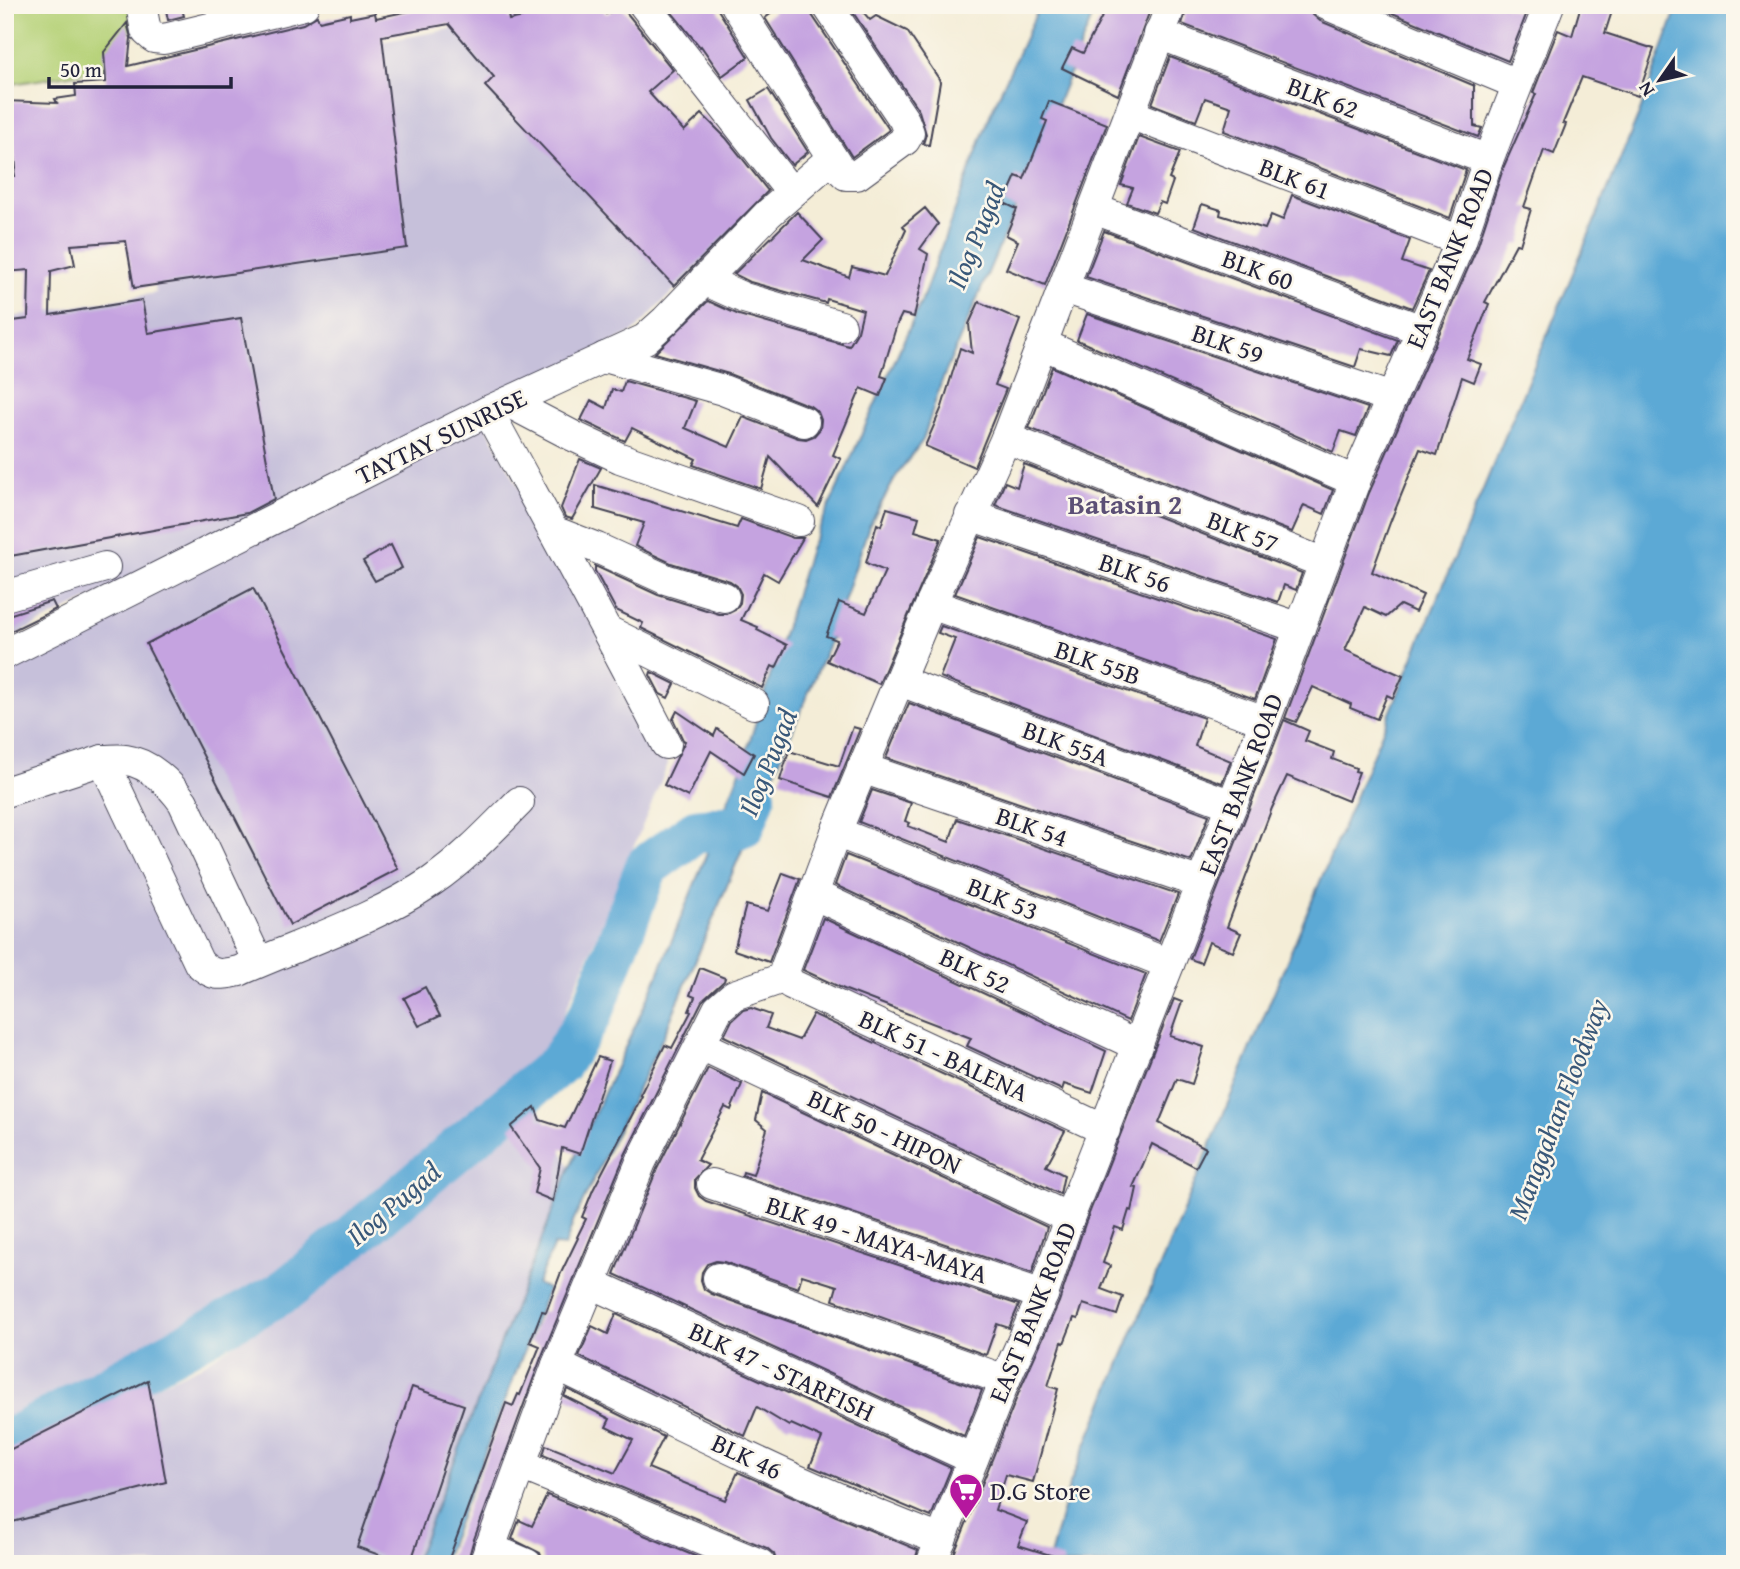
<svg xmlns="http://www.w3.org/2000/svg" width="1740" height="1569" viewBox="0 0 1740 1569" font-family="'Gentium Book Plus',serif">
	<rect width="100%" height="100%" fill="#fbf7ec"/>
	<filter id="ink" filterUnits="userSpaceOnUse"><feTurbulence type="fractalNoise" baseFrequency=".0143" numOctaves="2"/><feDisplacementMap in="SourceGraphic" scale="14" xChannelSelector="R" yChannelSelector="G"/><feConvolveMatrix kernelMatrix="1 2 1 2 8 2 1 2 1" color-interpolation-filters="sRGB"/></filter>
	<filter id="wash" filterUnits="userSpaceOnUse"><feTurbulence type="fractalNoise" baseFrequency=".00686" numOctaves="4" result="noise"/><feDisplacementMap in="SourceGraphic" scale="28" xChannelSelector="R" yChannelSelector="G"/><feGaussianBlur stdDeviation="1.57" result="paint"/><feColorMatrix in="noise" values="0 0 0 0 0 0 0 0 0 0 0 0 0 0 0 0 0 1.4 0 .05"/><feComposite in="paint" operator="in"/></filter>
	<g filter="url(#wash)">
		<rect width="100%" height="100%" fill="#f4edd7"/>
		<g fill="#c6c0da">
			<path d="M569,7L755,208L633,332L5,640V318L156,293L117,91Z"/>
			<path d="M485,424L668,764L544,1063L264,1297L5,1419V668Z"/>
			<path d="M536,1102L570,1167L414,1564H5V1455L200,1366L310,1295Z"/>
		</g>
		<path fill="#b5d177" stroke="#6c7a59" stroke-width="2" d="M5,5H159L108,52L110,69L5,85Z"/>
		<g fill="#5ca9d5" stroke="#3f6688" stroke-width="2">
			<path d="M1040,5H1097L1016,207L941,383L923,440L897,475L869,526L834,632L664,1035L574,1220L565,1246L554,1245L537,1284L548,1289L442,1564H414L570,1167L653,987L742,766L810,549L921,302L990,115Z"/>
			<path d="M1678,5H1735V1564H1048L1070,1483L1639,114Z"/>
		</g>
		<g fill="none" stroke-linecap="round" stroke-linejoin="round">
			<path stroke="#5ca9d5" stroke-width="44" d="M5,1443L285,1291L367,1225L560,1063L592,1012L647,866L696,831L743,826L754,796"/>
		</g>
		<g id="blocks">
			<g fill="#c5a3e0">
				<path d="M165,5H181L184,16L168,20Z"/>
				<path d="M422,5H506L509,20L579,5H599L606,14L622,7L673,70L648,92L684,131L702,114L726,138L768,191L674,286L485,86L494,77L449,24L382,36L407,248L134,288L126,241L71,245L75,265L51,271L50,315L142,300L148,333L241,318L274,499L247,513L5,557V322L28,319L29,270L5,272V176H15L14,170L16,169L13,133H5V101L57,103L55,99L76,96L75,84L106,82L104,52L127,23L131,38L128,66L303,24L317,16L319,21L350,14V18L375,13L376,18L423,8Z"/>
				<path d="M675,5H715L748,57L722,76L701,46L700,47L669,9Z"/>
				<path d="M783,5H810L812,15L888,128L889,130L852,157L765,18Z"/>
				<path d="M848,5H857L870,20L876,16L907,31L939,79L940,82L929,145L923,144L926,134L919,111Z"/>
				<path d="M1108,5H1152L1118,95L1062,68L1072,48L1083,53Z"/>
				<path d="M1188,5H1310L1313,15L1320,21L1475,86L1474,85V126L1482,128L1478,137L1182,24Z"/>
				<path d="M1373,5H1502L1526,15L1508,61Z"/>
				<path d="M1581,5H1614L1605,33L1654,49L1638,96L1582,77L1563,123L1566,124L1554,154L1544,150L1524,207L1531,209L1520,245L1516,244L1485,302L1489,304L1467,359L1481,364L1474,382L1462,377L1437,455L1420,449L1391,520L1372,572L1423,595L1415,612L1400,605L1386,617L1365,607L1345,650L1403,676L1393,698L1387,695L1377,719L1350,708L1351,704L1313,687L1296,722L1285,718L1369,493L1477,248L1504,166L1536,94L1533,93L1558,30L1572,36Z"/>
				<path d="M1170,57L1466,170L1450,218L1224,131L1231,107L1205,98L1196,121L1152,104Z"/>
				<path d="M768,89L808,152L792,165L771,138L750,100Z"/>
				<path d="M1049,101L1107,124L1045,285L1006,269L1018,241L1006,235L1017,209L1004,203L1016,176L1024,179L1047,121L1042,119Z"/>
				<path d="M1139,137L1180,152L1169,179L1173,181L1165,204L1160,202L1155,213L1127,203L1133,188L1121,185Z"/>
				<path d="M1292,195L1410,240L1402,262L1429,271L1412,308L1194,227L1202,204L1221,210L1220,215L1265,229L1271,215L1283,220Z"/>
				<path d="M925,208L938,224L920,249L928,254L914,317L902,314L897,324L881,376L887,378L880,396L861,388L833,455L841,459L818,507L770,457L761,489L693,465L696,459L632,428L625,441L581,420L591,400L606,408L612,389L621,392L625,381L696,401L685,428L729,447L743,417L798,438L806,439L814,436L820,429L821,420L818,412L810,406L729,374L655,353L708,301L739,315L849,346L858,331L863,310L827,299L826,303L750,282L734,274L797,212L823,240L803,260L849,277L852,267L885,276L906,230L903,226Z"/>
				<path d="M1104,231L1398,340L1391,356L1361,349L1355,367L1086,277Z"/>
				<path d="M979,302L1020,320L995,385L1006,389L974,467L925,446L942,407L960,348L972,353L969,324Z"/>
				<path d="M1087,314L1368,408L1356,436L1341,431L1333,452L1077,340Z"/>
				<path d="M1052,367L1333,490L1324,514L1304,505L1292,532L1029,428Z"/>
				<path d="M580,459L601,468L572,519L565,517L561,508Z"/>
				<path d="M1024,464L1302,573L1296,590L1284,585L1278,602L995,505L1005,482L1017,487Z"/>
				<path d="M595,485L737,528L741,519L793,538H803L778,581L764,573L741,620L758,627L757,630L787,645L776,668L772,666L762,688L641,628L643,623L616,610L595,571V566L658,595L719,614H727L735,610L740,603L741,594L737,586L730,581L671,563L635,546L644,523L595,509Z"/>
				<path d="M887,508L919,517L915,531L941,539L879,684L827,661L837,640L826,636L839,602L866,613L885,571L866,563L877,524L881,526Z"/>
				<path d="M980,537L1277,639L1255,699L955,594Z"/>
				<path d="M391,545L402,568L375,581L363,561Z"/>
				<path d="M253,588L398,869L290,925L146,644Z"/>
				<path d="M52,601L56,609L5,634V616Z"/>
				<path d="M941,626L1204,718L1195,746L1231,761L1222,783L940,677L955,639L938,633Z"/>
				<path d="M651,672L675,684L668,698L660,694L650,675Z"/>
				<path d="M909,703L1209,815L1191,861L886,758Z"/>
				<path d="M677,711L714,736L717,729L754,754L744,773L711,751L688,797L664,785L685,741L683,740L673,719Z"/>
				<path d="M1284,720L1309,731L1305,741L1334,752L1332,759L1356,768L1355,771L1359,772L1348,801L1287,776L1272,808L1227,927L1241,933L1233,952L1209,942L1201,963L1190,959Z"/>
				<path d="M853,727L860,729L832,797L780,780L789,751L839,766Z"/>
				<path d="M872,790L911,803L905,821L910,823L908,826L949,842L957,819L1178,894L1159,941L859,822Z"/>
				<path d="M846,855L1146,974L1128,1021L835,885Z"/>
				<path d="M783,873L800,879L769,962L734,950L746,905L768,911Z"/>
				<path d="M823,918L1106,1051L1092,1093L1064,1084L1062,1090L967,1046L971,1038L846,990L803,970Z"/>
				<path d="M700,968L725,978L724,981L702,1001L625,1155L541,1358L473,1542L467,1564H447L506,1403L513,1406L518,1394L520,1395L540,1346L530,1342L542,1311L546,1312L560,1275L578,1238L577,1237L586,1219L582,1217L593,1190L642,1096L640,1095L665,1045L672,1048L691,1012L689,1011L695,997L690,995Z"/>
				<path d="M425,987L440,1016L419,1026L404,998Z"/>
				<path d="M1174,999L1182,1002L1170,1036L1204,1047L1192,1084L1177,1079L1159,1123L1206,1148L1196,1167L1152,1144L1133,1187L1137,1188L1132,1211L1129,1210L1123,1230L1115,1227L1103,1263L1110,1266L1101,1289L1123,1297L1117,1315L1083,1304L1078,1319L1074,1318L1064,1343L1062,1342L1048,1386L1058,1389L1033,1482L1006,1475L995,1510L1027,1522L1018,1545L1063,1559V1564H950L1021,1387L1059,1302L1085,1224Z"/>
				<path d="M751,1008L771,1015L766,1028L799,1040L813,1014L1065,1131L1046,1166L1064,1175L1060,1194L724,1036L732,1020L743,1010Z"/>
				<path d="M598,1057L610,1061L580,1154L562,1148L553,1201L534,1193L540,1168L511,1127L535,1107L540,1120L565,1128Z"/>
				<path d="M708,1068L742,1084L731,1110L725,1107L697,1160L708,1165L695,1179V1188L699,1196L706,1201L1019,1305L1009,1328L997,1324L986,1355L833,1300L837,1286L802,1275L798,1288L724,1262L716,1261L707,1264L702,1272L701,1280L704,1289L712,1294L982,1390L964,1436L614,1274L657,1169Z"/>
				<path d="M762,1093L1047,1227L1032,1273L742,1176L743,1172L753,1175L767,1129L756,1120Z"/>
				<path d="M616,1314L951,1468L931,1517L810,1466L822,1438L791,1424L789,1426L757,1407L745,1436L579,1356L592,1326L608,1334Z"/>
				<path d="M148,1380L166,1482L5,1524V1452Z"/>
				<path d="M412,1387L464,1405L410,1564H404L357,1547Z"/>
				<path d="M567,1389L664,1437L648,1468L725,1500L738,1472L836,1516L918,1550L914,1564H777L774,1554L767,1548L543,1455L546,1445L615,1473L633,1440L606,1427L610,1419L564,1396Z"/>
				<path d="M547,1495L714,1564H544L540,1553L512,1539L519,1520L532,1526Z"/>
			</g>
		</g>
	</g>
	<g filter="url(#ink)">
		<use href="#blocks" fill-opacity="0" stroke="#424052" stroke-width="2"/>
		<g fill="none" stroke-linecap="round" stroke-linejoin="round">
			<g stroke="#424052" stroke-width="32">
				<g id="minor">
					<path d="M141,5L146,31L154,38L164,39L304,5"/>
					<path d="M644,5L791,192"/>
					<path d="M736,5L838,167L846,175H857L905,140L909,133L904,120L827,5"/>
					<path d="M1327,5L1517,84"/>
					<path d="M1159,34L1488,160"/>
					<path d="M1130,114L1461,241"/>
					<path d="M1094,209L1422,330"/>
					<path d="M704,280L744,298L841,326"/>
					<path d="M1064,288L1392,398"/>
					<path d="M1042,344L1355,481"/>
					<path d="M605,357L723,390L804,422"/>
					<path d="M508,402L573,436L620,458L799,521"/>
					<path d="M488,411C548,522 609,632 666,744"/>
					<path d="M1006,438L1324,563"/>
					<path d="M970,515L1300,628"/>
					<path d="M553,531L597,548L665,579L724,597"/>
					<path d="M5,596L105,567"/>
					<path d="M931,604L1265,721"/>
					<path d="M608,631L754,704"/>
					<path d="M5,654L488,411L645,339L665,321L768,214L832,158"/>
					<path d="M900,681L1232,805"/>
					<path d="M103,760C111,760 119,759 126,760C149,763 170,784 183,802L258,962"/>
					<path d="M862,768L1201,883"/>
					<path d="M5,792L103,760L199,963C214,977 220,975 239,971C300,944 378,918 432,881C464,859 492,829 519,802"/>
					<path d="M836,832L1169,964"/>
					<path d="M813,894L1138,1046"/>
					<path d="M786,977L785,969L836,832L931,604L1006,438L1171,5"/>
					<path d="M786,977L791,984L1105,1130"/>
					<path d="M701,1045L1069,1218"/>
					<path d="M712,1184L1043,1295"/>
					<path d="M718,1278L1005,1380"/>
					<path d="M591,1283L973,1459"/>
					<path d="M557,1365C683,1426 809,1490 941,1540"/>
					<path d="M521,1465L760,1564"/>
					<path d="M489,1548L527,1564"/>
					<path d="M484,1564L557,1365L641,1162L718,1009L734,995L786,977"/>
					<path d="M931,1564L1005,1380L1043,1295L1069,1218L1265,721L1355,481L1461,241L1488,160L1549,5"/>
				</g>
			</g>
			<use href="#minor" stroke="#fff" stroke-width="30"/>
		</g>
	</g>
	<defs>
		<g id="supermarket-pin" transform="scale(1.75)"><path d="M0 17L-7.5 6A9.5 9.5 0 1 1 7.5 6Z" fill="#b5179e" stroke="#fbf7ec"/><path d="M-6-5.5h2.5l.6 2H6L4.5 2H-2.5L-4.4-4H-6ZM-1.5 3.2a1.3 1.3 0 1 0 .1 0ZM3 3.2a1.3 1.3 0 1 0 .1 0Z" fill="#fff"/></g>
	</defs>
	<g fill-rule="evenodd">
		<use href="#supermarket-pin" x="966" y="1490"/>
	</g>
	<g text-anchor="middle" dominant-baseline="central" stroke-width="5" stroke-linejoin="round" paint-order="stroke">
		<g font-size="26" fill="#22223b" stroke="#fbf7ec">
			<text transform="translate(1323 97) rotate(21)">BLK 62</text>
			<text transform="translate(1295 178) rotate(21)">BLK 61</text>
			<text transform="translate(1449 258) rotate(-68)">EAST BANK ROAD</text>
			<text transform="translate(1258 269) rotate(20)">BLK 60</text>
			<text transform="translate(1228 343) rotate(19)">BLK 59</text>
			<text transform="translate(441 436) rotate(-26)">TAYTAY SUNRISE</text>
			<text transform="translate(1243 531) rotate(21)">BLK 57</text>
			<text transform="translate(1135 572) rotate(19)">BLK 56</text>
			<text transform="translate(1098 662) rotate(19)">BLK 55B</text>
			<text transform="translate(1066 743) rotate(20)">BLK 55A</text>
			<text transform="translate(1240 784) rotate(-69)">EAST BANK ROAD</text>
			<text transform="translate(1032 826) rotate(19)">BLK 54</text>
			<text transform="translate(1003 898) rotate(22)">BLK 53</text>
			<text transform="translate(975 970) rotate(25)">BLK 52</text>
			<text transform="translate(944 1055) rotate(25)">BLK 51 - BALENA</text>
			<text transform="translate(885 1131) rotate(25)">BLK 50 - HIPON</text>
			<text transform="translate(877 1239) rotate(18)">BLK 49 - MAYA-MAYA</text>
			<text transform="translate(1032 1312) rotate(-68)">EAST BANK ROAD</text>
			<text transform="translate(782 1371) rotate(25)">BLK 47 - STARFISH</text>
			<text transform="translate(747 1456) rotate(25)">BLK 46</text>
		</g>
		<g font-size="26" fill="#22223b" stroke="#fbf7ec" text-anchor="start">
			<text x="990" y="1490">D.G Store</text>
		</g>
		<g font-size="28" font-style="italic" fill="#395879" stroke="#fbf7ec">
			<text transform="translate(975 235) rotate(-68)">Ilog Pugad</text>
			<text transform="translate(767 762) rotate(-68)">Ilog Pugad</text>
			<text transform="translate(1557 1109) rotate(-69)">Manggahan Floodway</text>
			<text transform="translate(393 1203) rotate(-40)">Ilog Pugad</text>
		</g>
		<g font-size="28" font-weight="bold" fill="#5b4f75" stroke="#fbf7ec">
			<text x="1125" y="503">Batasin 2</text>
		</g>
	</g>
	<rect width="1740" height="1569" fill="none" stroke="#fbf7ec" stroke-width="28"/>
	<g transform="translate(1660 80) rotate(236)" stroke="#fbf7ec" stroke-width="5" paint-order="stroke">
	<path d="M0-5L12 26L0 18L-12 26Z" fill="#22223b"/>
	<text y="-10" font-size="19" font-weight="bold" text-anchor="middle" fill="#22223b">N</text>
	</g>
	<path d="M49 77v10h182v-10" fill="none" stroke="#22223b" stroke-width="3.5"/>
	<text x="60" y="77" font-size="21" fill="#22223b" stroke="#fbf7ec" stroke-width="5" paint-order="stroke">50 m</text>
</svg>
